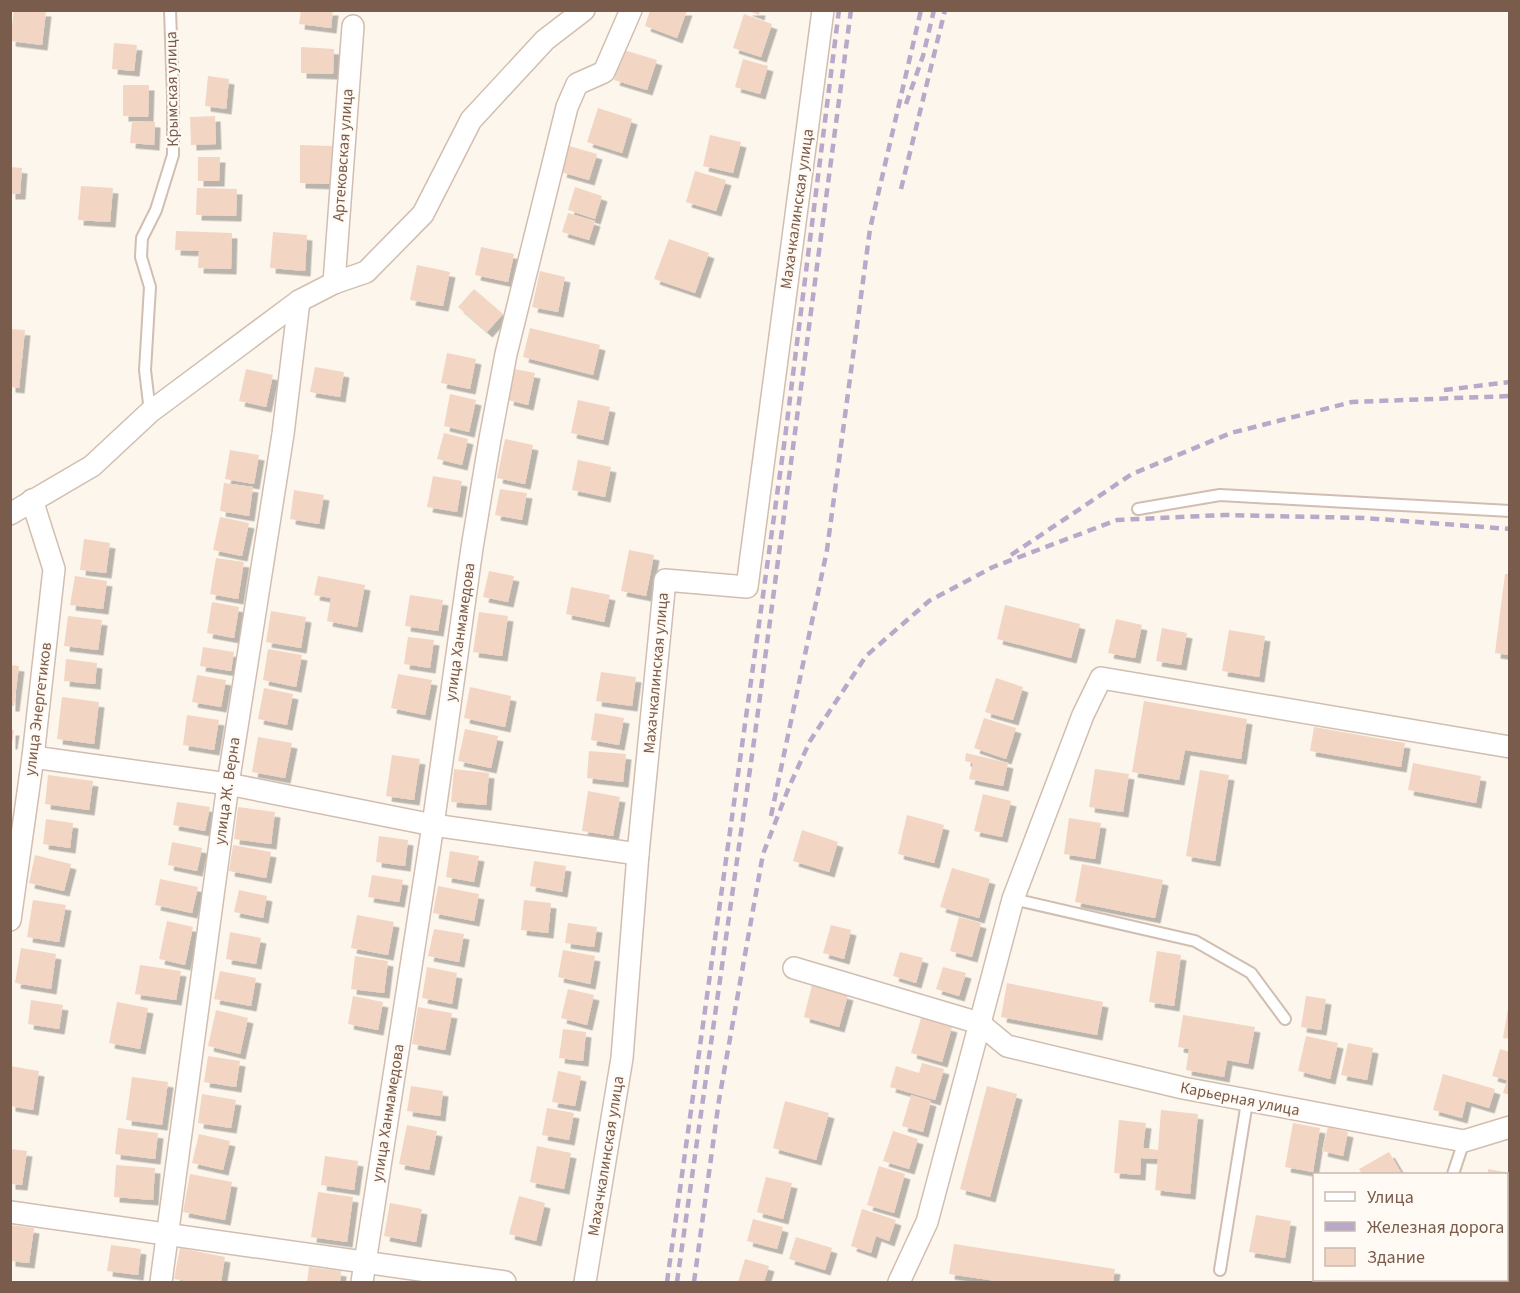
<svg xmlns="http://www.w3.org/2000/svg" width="1520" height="1293" viewBox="0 0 1520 1293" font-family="'Source Sans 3',sans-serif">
	<defs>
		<filter id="shadow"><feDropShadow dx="5.5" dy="5.5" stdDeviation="0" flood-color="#0004"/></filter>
	</defs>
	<rect width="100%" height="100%" fill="#fdf6ec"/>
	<g fill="#f3d5c3" filter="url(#shadow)">
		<path d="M14,10L46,11L42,45L10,41Z"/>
		<path d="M301,10H333L331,28L299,24Z"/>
		<path d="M650,10H687L677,38L645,26Z"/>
		<path d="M746,10H760L759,15Z"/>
		<path d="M744,14L772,24L761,57L733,48Z"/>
		<path d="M114,43L137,45L134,71L112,69Z"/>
		<path d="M301,47L334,49L333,74L301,73Z"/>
		<path d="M624,50L657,60L647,90L614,80Z"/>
		<path d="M743,59L768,66L760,94L735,87Z"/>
		<path d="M208,76L229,79L226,109L205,106Z"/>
		<path d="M123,85H149L148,117L123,116Z"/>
		<path d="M598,108L632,119L622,153L587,142Z"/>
		<path d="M215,116L216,144L191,145L190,117Z"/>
		<path d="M132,121L155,122L154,145L130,143Z"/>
		<path d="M710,135L741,142L733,173L703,166Z"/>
		<path d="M300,145L332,146V184L300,183Z"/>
		<path d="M569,146L597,154L589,180L561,172Z"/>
		<path d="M198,157H220L219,181H198Z"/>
		<path d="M10,167L22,168L20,194H10Z"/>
		<path d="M695,171L726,180L716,211L686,202Z"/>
		<path d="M81,186L113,188L110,222L78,220Z"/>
		<path d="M575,187L602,196L595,219L568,210Z"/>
		<path d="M197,188L237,189L236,216L196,215Z"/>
		<path d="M568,213L595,221L589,240L562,232Z"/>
		<path d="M176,231L232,233L231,269L198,268L199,251L175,250Z"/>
		<path d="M273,232L307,235L305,271L270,268Z"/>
		<path d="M669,239L709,253L695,293L654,279Z"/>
		<path d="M481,247L514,254L508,282L475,275Z"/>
		<path d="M417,265L450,272L443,306L410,300Z"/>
		<path d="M540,271L565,277L558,312L532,307Z"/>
		<path d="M474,289L503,314L487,332L458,307Z"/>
		<path d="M530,328L600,345L593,375L523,357Z"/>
		<path d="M10,329L25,330L19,388L10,387Z"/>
		<path d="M447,353L476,359L470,389L441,383Z"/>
		<path d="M315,367L344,372L340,397L310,392Z"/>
		<path d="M246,369L273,375L266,407L239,401Z"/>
		<path d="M514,369L535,373L528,405L508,400Z"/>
		<path d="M450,394L476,400L469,432L444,426Z"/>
		<path d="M578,400L610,407L603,440L571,433Z"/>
		<path d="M444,433L468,439L462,465L437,459Z"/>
		<path d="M505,439L533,445L525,484L497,478Z"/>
		<path d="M230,450L259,455L254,484L225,479Z"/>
		<path d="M578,460L611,467L605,497L572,490Z"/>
		<path d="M433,476L462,481L457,512L427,507Z"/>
		<path d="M224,483L253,487L249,516L220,511Z"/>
		<path d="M500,489L527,493L522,520L495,515Z"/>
		<path d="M294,490L324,495L319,524L290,519Z"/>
		<path d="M220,517L249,523L242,556L213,550Z"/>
		<path d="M84,539L110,543L106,573L80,570Z"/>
		<path d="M629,550L654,555L646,596L621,591Z"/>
		<path d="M216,558L244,562L238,599L210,594Z"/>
		<path d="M489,571L514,576L508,602L483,597Z"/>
		<path d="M1505,574H1510V655L1495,653Z"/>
		<path d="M75,576L107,581L103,609L70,605Z"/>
		<path d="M318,576L365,585L357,627L327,621L331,598L314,595Z"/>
		<path d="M571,587L610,595L604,622L566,614Z"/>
		<path d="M410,595L443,600L438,631L405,626Z"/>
		<path d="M212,602L239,607L234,638L207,633Z"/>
		<path d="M1005,605L1080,624L1071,658L997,639Z"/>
		<path d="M271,611L306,617L301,648L266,642Z"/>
		<path d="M479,612L508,616L502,656L473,652Z"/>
		<path d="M68,616L102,620L98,650L64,646Z"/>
		<path d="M1116,619L1142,625L1135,658L1108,653Z"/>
		<path d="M1162,628L1187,633L1181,665L1156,661Z"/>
		<path d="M1229,630L1265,636L1259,677L1222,671Z"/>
		<path d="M408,637L434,640L430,668L404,664Z"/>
		<path d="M203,647L234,652L231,671L200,666Z"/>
		<path d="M268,649L302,655L296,687L263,680Z"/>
		<path d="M66,659L97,663L95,684L64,681Z"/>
		<path d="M10,665L19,666L14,706H10Z"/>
		<path d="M601,672L636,677L632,706L596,701Z"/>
		<path d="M398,674L432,680L425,715L391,708Z"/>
		<path d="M197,675L226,680L221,707L192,702Z"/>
		<path d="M996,678L1023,687L1013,720L985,712Z"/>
		<path d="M470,687L511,696L505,727L464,718Z"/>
		<path d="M264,688L293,694L287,725L258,719Z"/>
		<path d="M62,697L99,702L94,744L57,739Z"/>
		<path d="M1144,701L1247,719L1241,759L1185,750L1179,780L1132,772Z"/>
		<path d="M595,713L624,718L619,745L591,740Z"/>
		<path d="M187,715L219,720L214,750L183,745Z"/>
		<path d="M984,718L1016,728L1006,759L974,748Z"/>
		<path d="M1314,727L1405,743L1401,767L1310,751Z"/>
		<path d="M465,729L498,736L491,768L458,761Z"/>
		<path d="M10,730H14L12,744H10Z"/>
		<path d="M258,737L292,743L285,778L252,772Z"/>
		<path d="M589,751L626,754L623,782L587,778Z"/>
		<path d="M966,753L1008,763L1003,786L969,779L973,763L965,761Z"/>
		<path d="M392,755L420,759L414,800L386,796Z"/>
		<path d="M1413,763L1481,776L1476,803L1408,790Z"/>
		<path d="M454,769L489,773L486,805L451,802Z"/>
		<path d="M1095,769L1129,774L1123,812L1089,807Z"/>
		<path d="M1200,770L1229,775L1215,861L1186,856Z"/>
		<path d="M48,775L93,781L89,810L45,804Z"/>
		<path d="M588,791L620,797L613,836L582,831Z"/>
		<path d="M983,794L1011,801L1002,837L974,831Z"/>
		<path d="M177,802L210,807L205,831L173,825Z"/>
		<path d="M238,807L275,812L271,844L234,839Z"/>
		<path d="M907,815L944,825L934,863L898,854Z"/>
		<path d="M1069,818L1101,823L1095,859L1064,854Z"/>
		<path d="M46,819L73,823L70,848L43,844Z"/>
		<path d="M802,830L838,842L829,872L793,861Z"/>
		<path d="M379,836L408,840L405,866L376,862Z"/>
		<path d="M172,842L202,848L197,871L168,865Z"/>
		<path d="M233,845L271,852L266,878L229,871Z"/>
		<path d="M450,851L479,856L474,882L446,877Z"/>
		<path d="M35,855L71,864L64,891L29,883Z"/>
		<path d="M534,861L566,866L562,892L530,886Z"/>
		<path d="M1082,864L1163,880L1155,918L1075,902Z"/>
		<path d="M952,868L990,879L979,918L940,907Z"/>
		<path d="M372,875L403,880L399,902L368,897Z"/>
		<path d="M160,879L198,887L192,913L155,905Z"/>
		<path d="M438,886L479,894L474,921L433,913Z"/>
		<path d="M239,890L267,896L263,918L234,912Z"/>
		<path d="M33,900L66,905L59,942L27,937Z"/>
		<path d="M524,900L551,903L548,933L521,930Z"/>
		<path d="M357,915L394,922L388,955L351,948Z"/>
		<path d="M959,917L981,923L972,957L950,951Z"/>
		<path d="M167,921L193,927L185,965L159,959Z"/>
		<path d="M568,923L597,927L594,947L565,943Z"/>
		<path d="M831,925L851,930L844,959L823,953Z"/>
		<path d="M434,929L464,934L459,962L428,956Z"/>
		<path d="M230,932L261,938L256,964L226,959Z"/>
		<path d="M21,948L56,954L51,989L15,983Z"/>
		<path d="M563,950L595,956L590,984L558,977Z"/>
		<path d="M1157,951L1181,955L1174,1006L1149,1002Z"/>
		<path d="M900,952L923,958L916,983L893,976Z"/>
		<path d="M355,956L388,961L384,993L351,989Z"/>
		<path d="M140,965L181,971L176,1000L135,994Z"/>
		<path d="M427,967L457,973L452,1004L422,998Z"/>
		<path d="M943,967L966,973L959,996L936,989Z"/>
		<path d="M220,971L256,978L251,1006L214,999Z"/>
		<path d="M1007,983L1103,1002L1097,1035L1001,1017Z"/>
		<path d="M812,985L848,995L839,1027L804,1017Z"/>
		<path d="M568,989L594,995L587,1025L561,1018Z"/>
		<path d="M353,996L383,1002L378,1030L348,1024Z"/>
		<path d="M1306,996L1326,999L1321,1030L1301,1027Z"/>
		<path d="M31,1000L63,1005L59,1029L28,1024Z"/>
		<path d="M117,1002L148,1008L140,1049L109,1043Z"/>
		<path d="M418,1007L452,1013L445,1050L412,1044Z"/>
		<path d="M1508,1009H1510V1039L1503,1038Z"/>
		<path d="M216,1010L248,1018L240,1054L208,1046Z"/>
		<path d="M1183,1015L1255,1027L1248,1064L1227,1060L1224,1077L1186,1070L1189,1049L1178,1047Z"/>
		<path d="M921,1018L952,1027L942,1062L911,1053Z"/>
		<path d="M563,1029L586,1032L583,1061L559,1058Z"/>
		<path d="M1306,1036L1338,1043L1330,1079L1298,1071Z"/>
		<path d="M1348,1043L1373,1048L1367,1080L1341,1075Z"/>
		<path d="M1500,1049L1510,1052V1095L1503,1093L1507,1080L1492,1076Z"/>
		<path d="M208,1056L240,1061L236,1087L204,1082Z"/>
		<path d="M922,1063L944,1069L935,1100L890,1087L896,1066L919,1073Z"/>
		<path d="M10,1066L39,1071L33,1110L10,1106Z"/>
		<path d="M558,1071L581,1076L575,1106L552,1102Z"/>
		<path d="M1443,1074L1495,1089L1489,1108L1466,1101L1462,1118L1433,1110Z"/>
		<path d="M132,1077L168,1082L162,1125L126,1120Z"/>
		<path d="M411,1086L443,1091L440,1116L407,1111Z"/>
		<path d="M987,1086L1017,1094L990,1197L960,1189Z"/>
		<path d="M202,1094L236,1100L231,1128L198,1123Z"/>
		<path d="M911,1095L931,1101L923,1132L902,1126Z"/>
		<path d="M785,1101L829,1113L816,1160L773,1148Z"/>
		<path d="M547,1108L574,1113L569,1140L542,1135Z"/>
		<path d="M1161,1110L1198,1114L1190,1194L1155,1190L1158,1159L1141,1158L1140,1175L1114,1173L1119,1120L1146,1123L1143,1148L1158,1150Z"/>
		<path d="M1293,1123L1320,1128L1313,1172L1285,1167Z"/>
		<path d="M407,1125L437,1131L429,1170L399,1164Z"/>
		<path d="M1328,1127L1348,1132L1343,1156L1322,1151Z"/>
		<path d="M118,1128L158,1133L155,1159L115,1154Z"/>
		<path d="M893,1131L918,1139L909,1169L883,1161Z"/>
		<path d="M199,1134L230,1141L223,1170L192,1163Z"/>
		<path d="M537,1146L571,1153L564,1189L530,1182Z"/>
		<path d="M10,1149L27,1151L22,1185L10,1184Z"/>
		<path d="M1389,1152L1402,1174H1362L1359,1169Z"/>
		<path d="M325,1156L358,1161L354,1190L321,1185Z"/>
		<path d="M116,1165L155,1168L153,1200L114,1197Z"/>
		<path d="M879,1166L905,1174L894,1213L867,1205Z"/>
		<path d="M1488,1169L1510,1173V1197H1506V1174H1488Z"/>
		<path d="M190,1174L232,1182L225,1220L183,1212Z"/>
		<path d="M766,1177L792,1183L783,1219L757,1212Z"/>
		<path d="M318,1192L353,1197L347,1242L311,1237Z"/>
		<path d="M519,1196L545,1203L536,1241L509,1234Z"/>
		<path d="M390,1203L422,1209L416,1242L384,1236Z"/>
		<path d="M862,1209L896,1220L889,1241L876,1236L871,1253L851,1246Z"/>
		<path d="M1256,1215L1291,1221L1285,1258L1249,1252Z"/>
		<path d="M753,1219L783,1227L777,1249L747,1241Z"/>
		<path d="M10,1225L34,1228L29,1263L10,1261Z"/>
		<path d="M796,1237L832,1248L825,1270L789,1259Z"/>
		<path d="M954,1244L1115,1269L1113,1282H1003L949,1274Z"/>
		<path d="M111,1245L141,1249L138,1275L107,1271Z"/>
		<path d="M180,1248L225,1257L221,1282H195L174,1279Z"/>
		<path d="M745,1259L769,1266L764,1282H738Z"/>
		<path d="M309,1267L341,1271L340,1282H307Z"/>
		<rect x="1427" y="1280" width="30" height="2"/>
	</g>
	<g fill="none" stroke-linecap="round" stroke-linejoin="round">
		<g stroke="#d1beb0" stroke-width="14">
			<g id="service">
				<path d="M150,412L145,370L150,287L141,257L142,238L156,210L173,155V96L170,10"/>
				<path d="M1138,509L1220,495L1510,511"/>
				<path d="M1013,899L1195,941L1251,973L1285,1019"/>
				<path d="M1453,1174L1464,1141"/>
				<path d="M1220,1270L1247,1102"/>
				<path d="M1417,1282L1418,1280"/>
			</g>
		</g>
		<g stroke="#d1beb0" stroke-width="24">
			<g id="minor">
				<path d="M334,283L353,26"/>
				<path d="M10,514L92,466L150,412L299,301L334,283L366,272L423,214L471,120L545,40L584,10"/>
				<path d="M33,757L228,784L433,825L638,854"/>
				<path d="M10,920L33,757L54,569L32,500"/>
				<path d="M794,968L979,1023L1007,1046L1183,1088L1464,1141L1510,1127"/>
				<path d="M10,1212L505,1282"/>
				<path d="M161,1282L228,784L283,434L299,301"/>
				<path d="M362,1282L433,825L472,548L490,439L506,354L567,107L577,84L604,72L631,10"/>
				<path d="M585,1282L622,1058L638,854L665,580L747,587L823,10"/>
				<path d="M899,1282L927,1222L1013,899L1083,715L1101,678L1510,747"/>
			</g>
		</g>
		<use href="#service" stroke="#fff" stroke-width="10"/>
		<use href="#minor" stroke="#fff" stroke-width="21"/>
		<g stroke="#b9a8c9" stroke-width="4.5" stroke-dasharray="9 6" stroke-linecap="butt">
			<path d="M906,104L923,56L934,10"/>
			<path d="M901,189L945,10"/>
			<path d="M1444,390L1510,382"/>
			<path d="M1011,555L1132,474L1231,433L1352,402L1510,396"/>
			<path d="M771,816L827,550L870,229L921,10"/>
			<path d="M667,1282L785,438L839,10"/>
			<path d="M677,1282L755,734L851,10"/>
			<path d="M694,1282L719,1100L763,854L789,787L810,741L866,656L929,601L993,567L1117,520L1224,515L1364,518L1510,529"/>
		</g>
	</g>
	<g text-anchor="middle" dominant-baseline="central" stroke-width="4.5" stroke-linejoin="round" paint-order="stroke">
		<g font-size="16" fill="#7a5c4d" stroke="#fffaf3">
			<text transform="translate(172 89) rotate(-91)">Крымская улица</text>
			<text transform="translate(343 155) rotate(-86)">Артековская улица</text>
			<text transform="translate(797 209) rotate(-82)">Махачкалинская улица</text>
			<text transform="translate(460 632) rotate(-82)">улица Ханмамедова</text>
			<text transform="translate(656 673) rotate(-85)">Махачкалинская улица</text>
			<text transform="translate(38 709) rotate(-83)">улица Энергетиков</text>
			<text transform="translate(227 791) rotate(-82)">улица Ж. Верна</text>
			<text transform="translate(1240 1099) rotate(11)">Карьерная улица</text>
			<text transform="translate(388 1113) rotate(-81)">улица Ханмамедова</text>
			<text transform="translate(606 1156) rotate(-81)">Махачкалинская улица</text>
		</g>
	</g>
	<rect width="1520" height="1293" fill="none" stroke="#7a5c4d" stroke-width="24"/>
	<rect x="1313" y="1173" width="195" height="108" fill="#fffaf3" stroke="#cabbb1" stroke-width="1.5"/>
	<rect x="1325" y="1192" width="30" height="9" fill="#ffffff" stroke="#cabbb1" stroke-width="1.5"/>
	<text x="1367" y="1203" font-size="18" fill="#7a5c4d">Улица</text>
	<rect x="1325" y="1222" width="30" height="9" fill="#b9a8c9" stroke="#cabbb1" stroke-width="1.5"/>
	<text x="1367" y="1233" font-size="18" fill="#7a5c4d">Железная дорога</text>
	<rect x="1325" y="1248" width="30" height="18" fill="#f3d5c3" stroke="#cabbb1" stroke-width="1.5"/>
	<text x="1367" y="1263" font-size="18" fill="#7a5c4d">Здание</text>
</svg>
